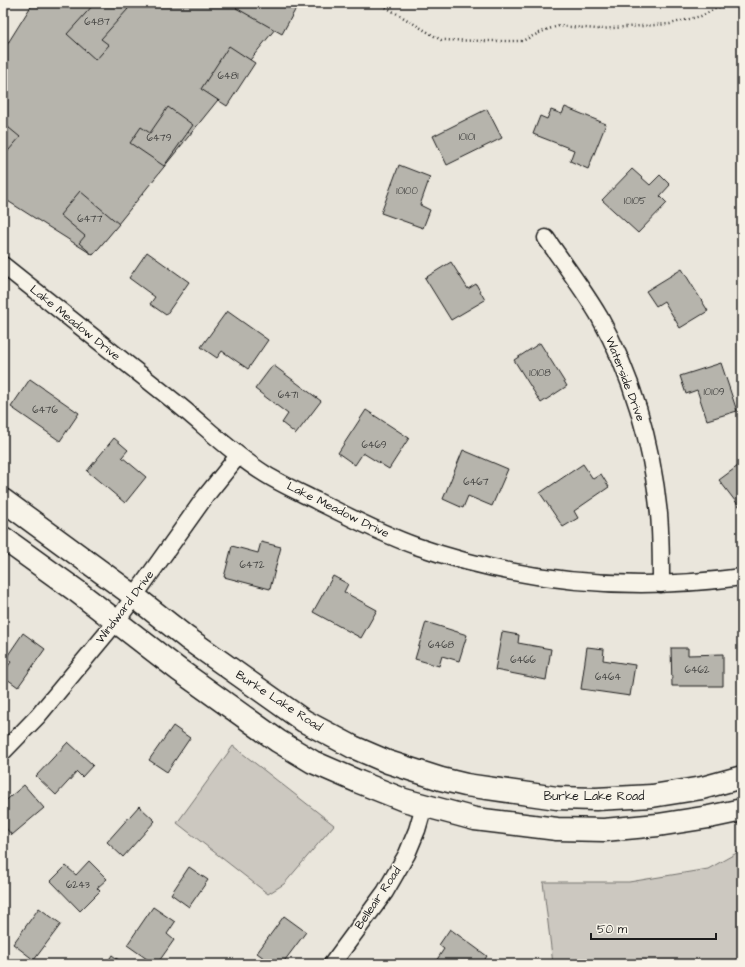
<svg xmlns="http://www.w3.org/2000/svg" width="745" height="967" viewBox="0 0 745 967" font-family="'Architects Daughter',sans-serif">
	<rect width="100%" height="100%" fill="#eae6dc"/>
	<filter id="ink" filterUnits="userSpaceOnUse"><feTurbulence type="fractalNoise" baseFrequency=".025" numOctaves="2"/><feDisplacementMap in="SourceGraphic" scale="8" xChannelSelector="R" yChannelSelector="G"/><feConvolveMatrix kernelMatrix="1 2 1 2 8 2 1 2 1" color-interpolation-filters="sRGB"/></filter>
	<g filter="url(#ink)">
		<g fill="#ccc8c0" stroke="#74726e">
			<path d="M233,746L334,825L284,884L268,894L177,823Z"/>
			<path d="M742,850V964H553L543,882H629L708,869Z"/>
		</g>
		<g fill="#b6b4ac" stroke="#1c1c1c">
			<path d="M33,3H296L93,255L3,198V51Z"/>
			<path d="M95,3H121L128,9L101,39L109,45L96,60L67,34Z"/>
			<path d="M239,3H299L282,34L236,8Z"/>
			<path d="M229,46L255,63L227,106L201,89Z"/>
			<path d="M168,107L193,125L164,166L130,143L141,127L150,133Z"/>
			<path d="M565,107L606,124L588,169L570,161L574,150L533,134L540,116L547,119L551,110L562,114Z"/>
			<path d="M487,109L502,138L447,165L433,136Z"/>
			<path d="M3,123L20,137L3,157Z"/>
			<path d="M399,165L430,177L420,205L430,210L423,228L381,213Z"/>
			<path d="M632,169L650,185L660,175L670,185L660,196L667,203L638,233L602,200Z"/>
			<path d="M80,191L119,224L93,255L79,243L85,236L60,215Z"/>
			<path d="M147,252L189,282L166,315L150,304L155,297L129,278Z"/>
			<path d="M451,262L468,289L476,284L485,300L451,320L425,278Z"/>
			<path d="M682,269L708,311L680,328L664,301L656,306L646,291Z"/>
			<path d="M227,311L268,340L248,369L222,351L217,358L201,347Z"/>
			<path d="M540,343L567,386L541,403L514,360Z"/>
			<path d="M721,363L737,411L707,420L697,390L686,394L680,376Z"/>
			<path d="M273,365L321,401L296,434L282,423L288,414L255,389Z"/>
			<path d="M30,379L79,413L60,441L11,407Z"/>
			<path d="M366,410L409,438L389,469L363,453L355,465L338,453Z"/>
			<path d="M114,438L128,450L122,457L146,477L125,503L87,471Z"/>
			<path d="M463,450L508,469L492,506L468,496L463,508L443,499Z"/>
			<path d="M742,463V510L719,480Z"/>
			<path d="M583,464L593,479L601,474L609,487L574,511L578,518L563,527L540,493Z"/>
			<path d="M261,542L281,547L270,589L224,577L232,546L258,553Z"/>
			<path d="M333,576L348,584L344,592L377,610L361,638L313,612Z"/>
			<path d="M426,622L467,635L459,661L442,656L439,666L415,659Z"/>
			<path d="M502,632L519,635L518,643L551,649L546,680L495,670Z"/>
			<path d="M23,633L45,649L18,687L3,676V673L11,662L6,658Z"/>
			<path d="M587,647L604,649L603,660L635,665L630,696L581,689Z"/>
			<path d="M671,648H688V655L723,654V686H672Z"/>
			<path d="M173,726L190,738L167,772L149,760Z"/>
			<path d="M68,742L93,765L82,777L77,772L56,795L36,776Z"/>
			<path d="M24,785L44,808L12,835L3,825V803Z"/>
			<path d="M139,806L155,821L123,857L107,842Z"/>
			<path d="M89,861L107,879L97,888L100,891L80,911L51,881L66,866L76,875Z"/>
			<path d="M189,867L208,880L189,907L171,894Z"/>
			<path d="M153,907L175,922L167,934L174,940L157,964H154L127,945Z"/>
			<path d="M39,908L61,924L34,960L13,944Z"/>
			<path d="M284,916L306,932L282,964H272L257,953Z"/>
			<path d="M450,929L487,956L482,964H434L444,949L439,945Z"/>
			<path d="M112,955L124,964H106Z"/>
		</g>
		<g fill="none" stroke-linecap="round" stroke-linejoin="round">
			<g stroke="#1c1c1c" stroke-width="19">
				<g id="street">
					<path d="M546,238C564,264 583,289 599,316C633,377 652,445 659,514C661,537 661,561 661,584"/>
					<path d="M3,265C62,312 121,359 180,406C208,429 233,454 265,474C281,484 299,492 317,501C349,517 382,534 416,546C522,583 631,592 742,577"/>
					<path d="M3,752L38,716L116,622L205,497L238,456"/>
					<path d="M332,964L385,892L407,854L417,830L424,806"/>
				</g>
			</g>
			<g stroke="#1c1c1c" stroke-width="25">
				<g id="primary">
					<path d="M3,500L134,596L187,638L304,721L353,747L388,762L441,779L466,785L557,798L596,799L652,796L702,788L742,777"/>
					<path d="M3,538L78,592L179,670L278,741L313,762L359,782L404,800L475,819L557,829L604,830L658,825L709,817L742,810"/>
				</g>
			</g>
			<path stroke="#1c1c1c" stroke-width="2.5" stroke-dasharray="1 3" stroke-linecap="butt" d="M379,3L441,40L486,41H522L548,29L559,26L598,29L670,24L701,16L727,3"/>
			<use href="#street" stroke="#f7f3e8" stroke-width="16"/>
			<use href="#primary" stroke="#f7f3e8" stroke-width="22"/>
		</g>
	</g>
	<g text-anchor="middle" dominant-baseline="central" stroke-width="3" stroke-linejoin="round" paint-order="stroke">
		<g font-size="10" fill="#424240">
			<text x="97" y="22">6487</text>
			<text x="228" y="76">6481</text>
			<text x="467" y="137">10101</text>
			<text x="159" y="138">6479</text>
			<text x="407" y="191">10100</text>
			<text x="635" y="201">10105</text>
			<text x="90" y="219">6477</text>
			<text x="540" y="373">10108</text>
			<text x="714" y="392">10109</text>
			<text x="288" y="395">6471</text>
			<text x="45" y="410">6476</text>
			<text x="374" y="445">6469</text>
			<text x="476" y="482">6467</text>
			<text x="252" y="565">6472</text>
			<text x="441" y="645">6468</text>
			<text x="523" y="660">6466</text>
			<text x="697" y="670">6462</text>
			<text x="608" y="677">6464</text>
			<text x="78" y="885">6243</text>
		</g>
		<g font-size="12" fill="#1c1c1c" stroke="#f7f3e8">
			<text transform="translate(75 323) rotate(39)">Lake Meadow Drive</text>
			<text transform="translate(625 379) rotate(69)">Waterside Drive</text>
			<text transform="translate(338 510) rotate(26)">Lake Meadow Drive</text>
			<text transform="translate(125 607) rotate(-53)">Windward Drive</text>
			<text transform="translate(279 701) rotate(33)">Burke Lake Road</text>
			<text x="594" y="796">Burke Lake Road</text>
			<text transform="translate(378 898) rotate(-56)">Belleair Road</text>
		</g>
	</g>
	<rect width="745" height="967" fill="none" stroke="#f7f3e8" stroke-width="16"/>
	<rect x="8" y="8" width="729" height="951" fill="none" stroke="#1c1c1c" stroke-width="1.5" filter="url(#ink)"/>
	<path d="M591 933v6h125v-6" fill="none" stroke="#1c1c1c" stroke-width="2"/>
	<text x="597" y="933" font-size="12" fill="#1c1c1c" stroke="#f7f3e8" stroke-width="3" paint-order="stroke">50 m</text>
</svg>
